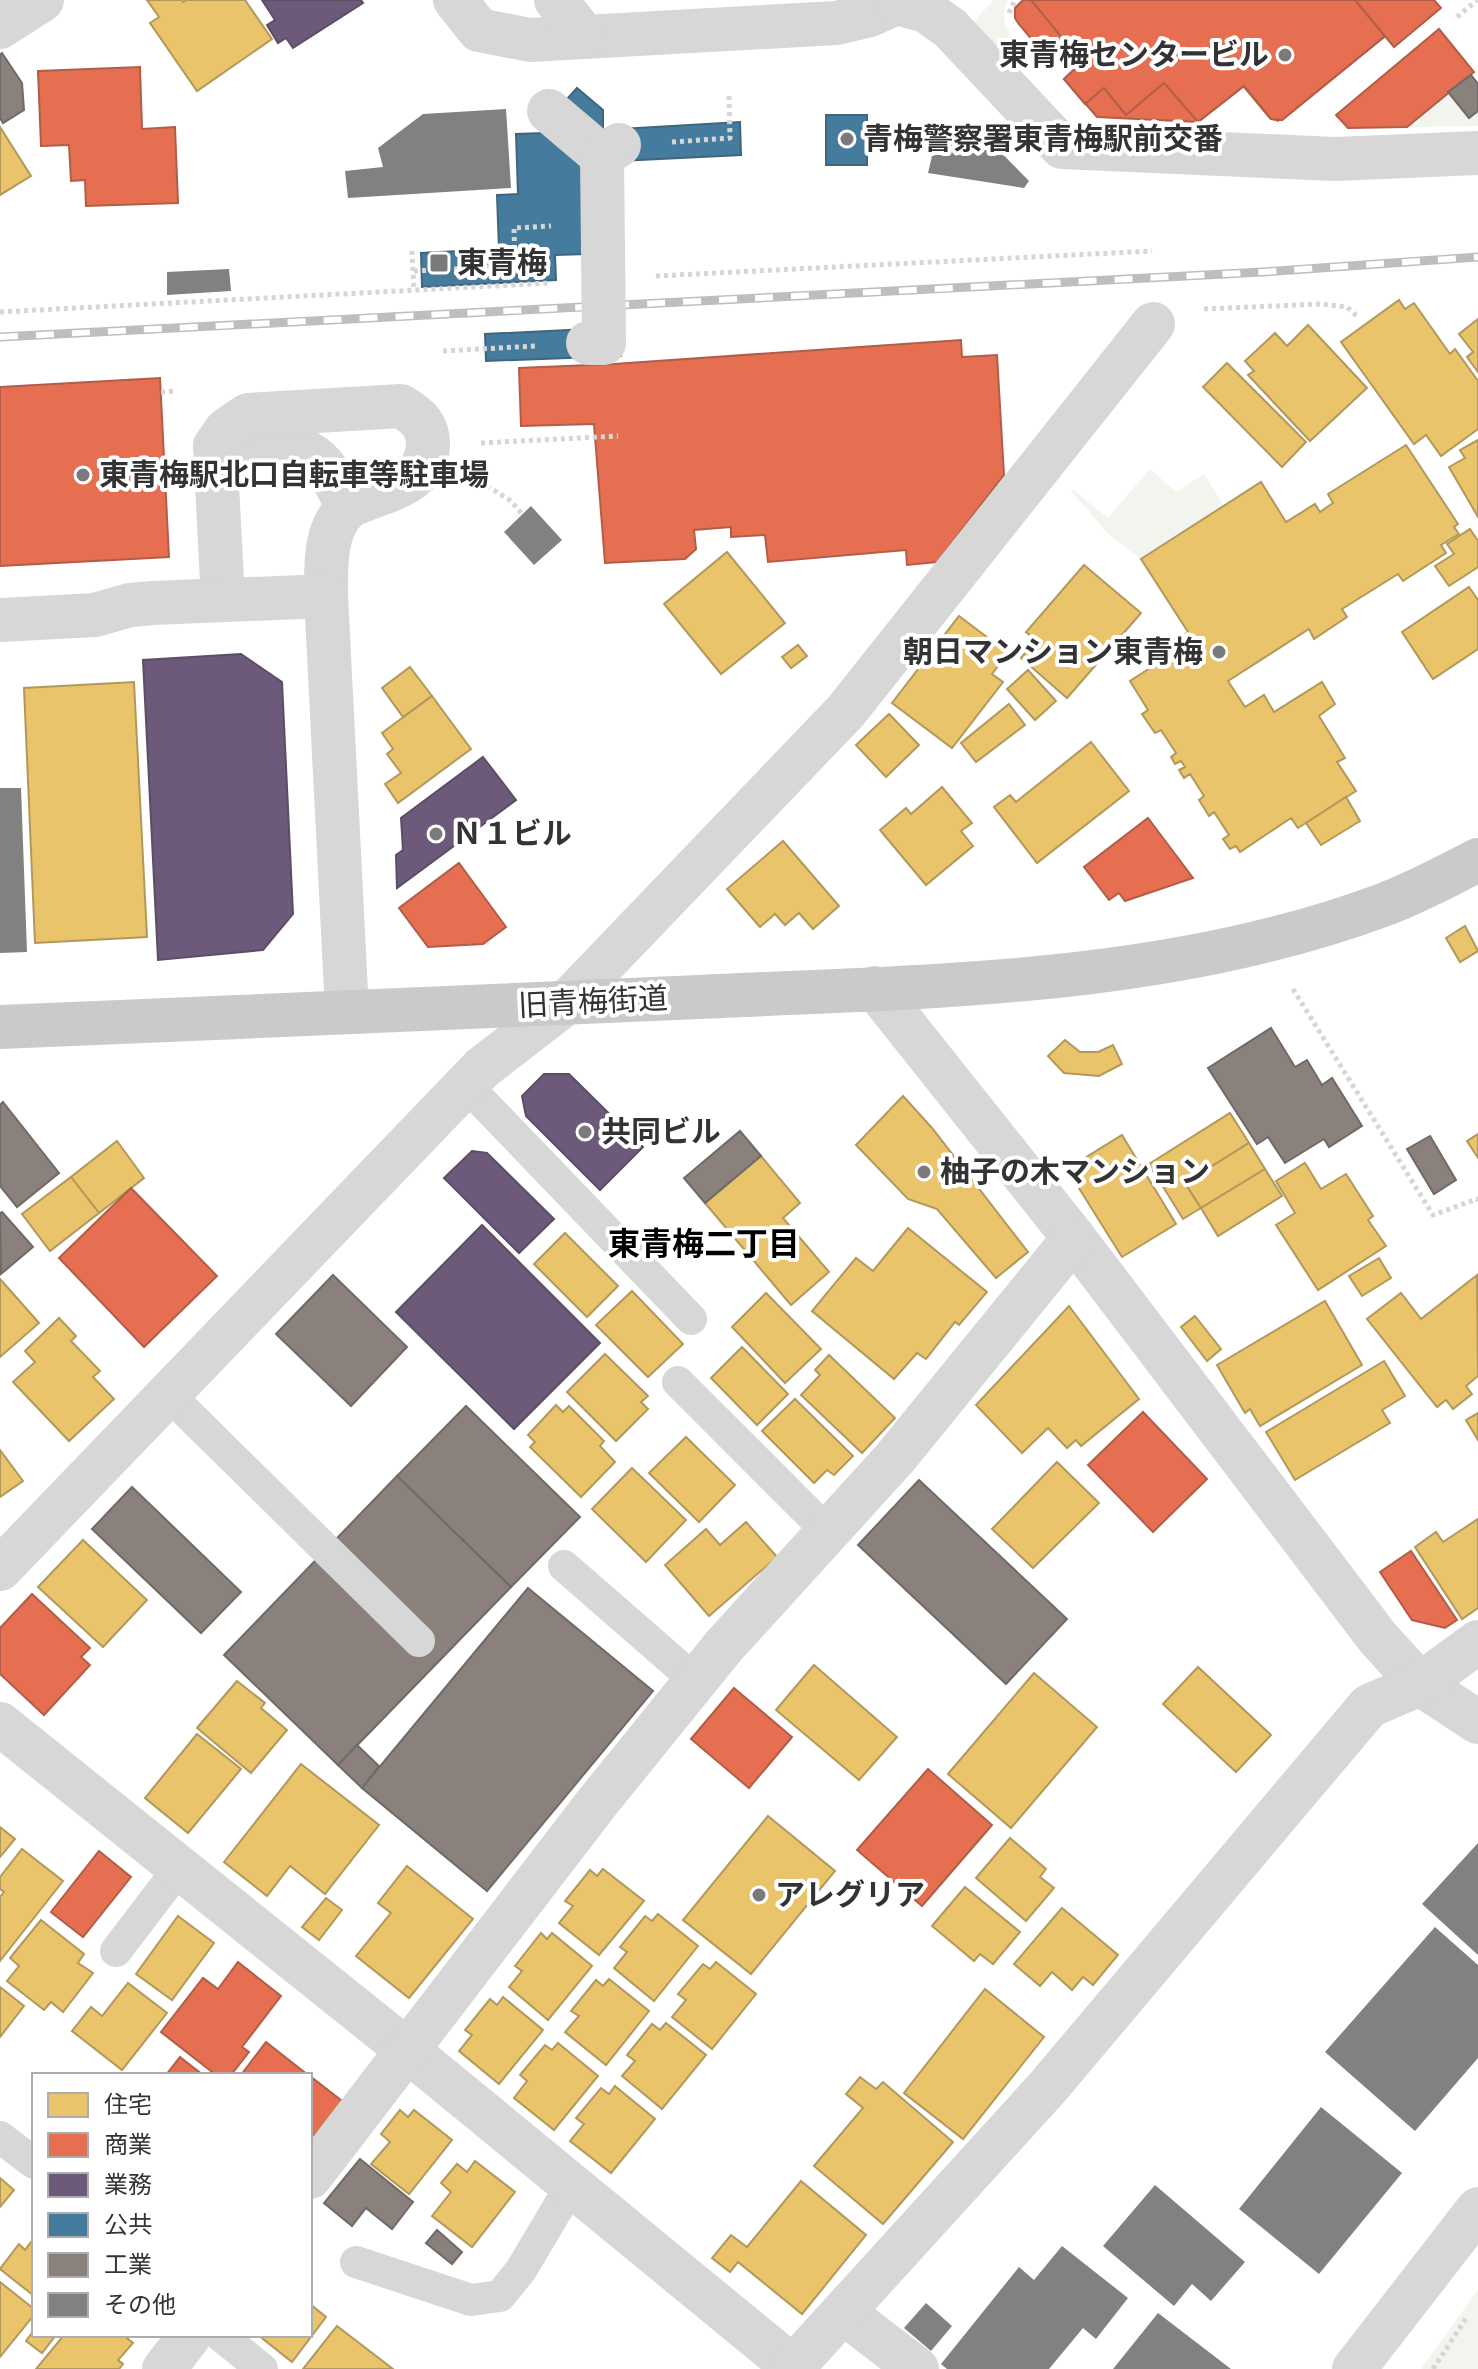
<svg xmlns="http://www.w3.org/2000/svg" width="1478" height="2369" viewBox="0 0 1478 2369" font-family="Karla,'Noto Sans JP',sans-serif">
	<rect width="100%" height="100%" fill="#fff"/>
	<g fill="#f1f5ed">
		<path d="M994,0H1008C995,25 1016,42 1031,62L1019,72L973,22Z"/>
		<path d="M1448,92L1469,118L1478,111V126L1407,127Z"/>
		<path d="M1150,469L1176,492L1204,474L1224,506L1141,559L1110,536L1071,491L1072,489L1108,518Z"/>
		<path d="M1478,2290V2369H1421Z"/>
	</g>
	<g fill="#e9c46a" stroke="#b2985a" stroke-width="2">
		<path d="M147,0H182L183,2L187,0H245L272,39L197,91L150,23L159,17Z"/>
		<path d="M1163,0H1314L1328,17L1348,0H1355L1385,36L1278,121L1269,117L1234,75L1230,77L1223,74Z"/>
		<path d="M0,127L31,176L0,195Z"/>
		<path d="M1399,300L1405,309L1414,303L1450,354L1455,349L1478,381V429L1441,456L1426,435L1414,444L1341,342Z"/>
		<path d="M1478,319V372L1467,357L1473,352L1459,334Z"/>
		<path d="M1308,325L1367,388L1310,441L1248,375L1254,371L1245,361L1275,333L1287,346Z"/>
		<path d="M1227,363L1306,442L1282,467L1203,387Z"/>
		<path d="M1478,440V517L1449,467L1465,458L1460,450Z"/>
		<path d="M1406,445L1458,524L1454,527L1459,534L1441,545L1446,553L1403,581L1398,574L1342,609L1347,617L1314,639L1309,629L1228,681L1245,707L1264,695L1274,712L1322,682L1335,704L1319,716L1345,758L1337,762L1356,791L1298,828L1291,818L1240,852L1236,846L1230,849L1223,839L1229,835L1214,812L1209,816L1199,800L1204,796L1190,774L1184,778L1179,770L1185,767L1181,761L1175,764L1171,757L1176,753L1161,730L1155,733L1142,714L1148,710L1130,681L1167,657L1162,648L1188,632L1141,559L1261,482L1286,522L1315,504L1320,512L1333,503L1328,494Z"/>
		<path d="M1470,529L1478,541V567L1449,586L1435,566L1454,554L1447,544Z"/>
		<path d="M727,552L785,623L721,674L664,604Z"/>
		<path d="M1084,565L1141,613L1067,698L1021,658L1036,640L1026,632Z"/>
		<path d="M1469,587L1478,600V649L1433,679L1402,632Z"/>
		<path d="M959,616L1008,653L992,674L1003,682L952,748L892,703Z"/>
		<path d="M798,645L807,656L791,668L782,657Z"/>
		<path d="M410,667L432,696L403,717L382,688Z"/>
		<path d="M1028,670L1056,701L1035,720L1007,689Z"/>
		<path d="M134,682L147,937L35,943L24,688Z"/>
		<path d="M432,696L471,749L398,803L385,784L401,773L387,754L393,749L382,733Z"/>
		<path d="M1009,704L1025,725L976,762L961,743Z"/>
		<path d="M889,714L919,745L886,777L856,745Z"/>
		<path d="M1091,742L1129,791L1037,863L994,807L1010,795L1016,802Z"/>
		<path d="M942,787L972,823L961,831L973,846L926,885L880,830L906,808L911,814Z"/>
		<path d="M1346,797L1360,821L1321,845L1306,823Z"/>
		<path d="M783,841L839,906L813,929L799,913L785,925L775,914L760,927L727,889Z"/>
		<path d="M1465,926L1478,951L1460,962L1446,938Z"/>
		<path d="M1065,1040L1080,1052H1098L1113,1045L1122,1064L1099,1076L1064,1073L1048,1056Z"/>
		<path d="M903,1096L932,1128L1028,1252L996,1278L937,1209L908,1199L856,1145Z"/>
		<path d="M1230,1113L1249,1143L1185,1183L1201,1208L1183,1219L1149,1164Z"/>
		<path d="M1478,1134V1158L1467,1141Z"/>
		<path d="M1122,1135L1176,1224L1122,1257L1067,1169Z"/>
		<path d="M117,1141L144,1178L99,1213L71,1177Z"/>
		<path d="M1249,1143L1265,1169L1201,1208L1185,1183Z"/>
		<path d="M761,1156L800,1203L783,1218L829,1272L791,1305L705,1203Z"/>
		<path d="M1305,1163L1321,1189L1346,1174L1373,1216L1368,1220L1386,1246L1318,1290L1276,1225L1295,1213L1276,1181Z"/>
		<path d="M1265,1169L1282,1196L1218,1236L1201,1208Z"/>
		<path d="M71,1177L99,1213L50,1251L22,1214Z"/>
		<path d="M908,1228L987,1292L959,1325L955,1322L926,1359L917,1353L894,1379L812,1311L856,1258L873,1271Z"/>
		<path d="M565,1233L618,1286L587,1317L534,1264Z"/>
		<path d="M1379,1258L1391,1278L1362,1296L1349,1276Z"/>
		<path d="M1477,1275L1478,1376L1466,1386L1472,1394L1453,1409L1446,1400L1437,1407L1367,1319L1401,1293L1421,1319Z"/>
		<path d="M0,1279L39,1323L0,1357Z"/>
		<path d="M632,1291L683,1344L648,1377L596,1325Z"/>
		<path d="M766,1293L821,1349L785,1383L732,1327Z"/>
		<path d="M1325,1301L1362,1365L1260,1426L1250,1409L1245,1413L1217,1365Z"/>
		<path d="M1069,1306L1139,1399L1081,1446L1076,1440L1067,1448L1048,1428L1022,1453L976,1405Z"/>
		<path d="M1195,1316L1221,1349L1207,1361L1181,1327Z"/>
		<path d="M59,1318L76,1336L71,1341L100,1371L93,1377L114,1399L69,1441L13,1382L35,1362L25,1351Z"/>
		<path d="M742,1347L788,1394L757,1425L711,1378Z"/>
		<path d="M605,1354L648,1396L641,1402L648,1409L616,1441L567,1392Z"/>
		<path d="M829,1355L895,1418L862,1453L801,1395L820,1375L815,1370Z"/>
		<path d="M1384,1361L1405,1396L1382,1410L1390,1423L1295,1480L1266,1432Z"/>
		<path d="M795,1399L853,1456L834,1475L827,1470L814,1483L762,1431Z"/>
		<path d="M556,1405L563,1412L569,1406L604,1441L600,1446L615,1462L581,1497L530,1447L535,1442L528,1435Z"/>
		<path d="M1478,1413V1440L1466,1420Z"/>
		<path d="M686,1437L735,1485L699,1522L649,1473Z"/>
		<path d="M0,1450L23,1481L0,1497Z"/>
		<path d="M1057,1462L1099,1503L1033,1568L992,1529Z"/>
		<path d="M632,1468L686,1520L646,1562L592,1509Z"/>
		<path d="M1478,1519V1608L1462,1619L1415,1547L1436,1532L1443,1542Z"/>
		<path d="M746,1522L777,1557L709,1616L665,1565L706,1529L720,1545Z"/>
		<path d="M83,1540L147,1600L103,1647L38,1587Z"/>
		<path d="M814,1665L897,1737L859,1780L776,1710Z"/>
		<path d="M1198,1667L1271,1735L1236,1772L1163,1704Z"/>
		<path d="M1034,1673L1097,1727L1011,1828L948,1774Z"/>
		<path d="M237,1681L265,1703L261,1708L287,1730L251,1773L197,1728Z"/>
		<path d="M197,1734L241,1769L188,1833L145,1798Z"/>
		<path d="M301,1764L379,1825L325,1894L290,1866L267,1896L224,1862Z"/>
		<path d="M768,1816L835,1871L751,1974L683,1920Z"/>
		<path d="M0,1827L15,1839L0,1857Z"/>
		<path d="M1010,1838L1046,1869L1040,1877L1054,1888L1026,1921L976,1878Z"/>
		<path d="M22,1849L63,1881L0,1961V1897L4,1892L0,1889V1877Z"/>
		<path d="M407,1866L473,1919L409,1998L356,1956L391,1913L378,1903Z"/>
		<path d="M603,1869L644,1901L599,1955L559,1923L573,1906L565,1901L590,1870L597,1876Z"/>
		<path d="M965,1887L1020,1932L993,1964L980,1954L974,1961L932,1926Z"/>
		<path d="M326,1898L342,1910L319,1940L302,1927Z"/>
		<path d="M1062,1908L1118,1955L1093,1985L1083,1977L1072,1990L1052,1972L1040,1986L1014,1964Z"/>
		<path d="M658,1914L698,1946L654,2001L614,1968L627,1952L620,1947L645,1916L652,1921Z"/>
		<path d="M178,1916L214,1943L172,2000L136,1974Z"/>
		<path d="M41,1920L84,1954L78,1963L93,1973L63,2012L51,2002L44,2010L7,1981L19,1966L10,1958Z"/>
		<path d="M541,1933L547,1939L552,1933L592,1966L548,2020L509,1987L522,1971L515,1966Z"/>
		<path d="M716,1962L756,1994L712,2049L672,2017L686,2000L678,1994L703,1964L710,1969Z"/>
		<path d="M609,1979L649,2011L606,2065L565,2032L579,2016L571,2011L596,1980L603,1986Z"/>
		<path d="M128,1983L167,2013L122,2070L72,2031L91,2007L102,2016Z"/>
		<path d="M0,1987L24,2006L0,2037Z"/>
		<path d="M985,1989L1044,2037L963,2139L904,2093Z"/>
		<path d="M503,1997L543,2030L499,2084L459,2051L472,2035L465,2030L490,1999L497,2005Z"/>
		<path d="M666,2023L706,2055L662,2109L622,2076L635,2061L627,2055L652,2024L660,2030Z"/>
		<path d="M558,2043L598,2076L554,2130L514,2098L527,2081L520,2075L545,2045L552,2050Z"/>
		<path d="M860,2077L876,2089L883,2082L953,2142L883,2224L814,2166L863,2108L846,2094Z"/>
		<path d="M615,2086L655,2119L611,2173L570,2141L584,2124L576,2118L601,2088L609,2094Z"/>
		<path d="M400,2110L408,2117L414,2110L452,2140L409,2194L371,2164L390,2142L381,2134Z"/>
		<path d="M475,2161L515,2192L472,2247L432,2216L451,2192L441,2183L457,2164L467,2172Z"/>
		<path d="M0,2178L14,2190L0,2207Z"/>
		<path d="M801,2181L866,2235L802,2314L738,2262L730,2272L712,2258L731,2235L747,2247Z"/>
		<path d="M34,2238V2296L0,2269L19,2244L25,2250Z"/>
		<path d="M0,2282L34,2309V2315L0,2357Z"/>
		<path d="M310,2304L326,2317L292,2362L258,2335H310Z"/>
		<path d="M337,2326L393,2369H303Z"/>
		<path d="M34,2330V2335H56L42,2353L26,2341Z"/>
		<path d="M64,2335H123L133,2343L118,2360L123,2364L119,2369H36Z"/>
	</g>
	<g fill="#e76f51" stroke="#b15d48" stroke-width="2">
		<path d="M1023,0H1355L1385,36L1282,120L1271,119L1244,86L1198,122L1097,117L1064,79L1082,62L1062,38L1043,53L1018,23L1015,18V8Z"/>
		<path d="M1031,0H1355L1385,36L1282,120L1271,119L1244,86L1198,122L1164,83L1126,115L1104,88L1085,104L1064,79L1082,62Z"/>
		<path d="M1355,0H1434L1441,8L1394,47Z"/>
		<path d="M1439,29L1474,72L1407,127L1348,128L1336,115Z"/>
		<path d="M140,67L142,129L175,127L178,203L86,206L85,180L71,181L69,145L41,146L38,71Z"/>
		<path d="M961,340L962,357L997,355L1004,475L937,562L907,565L906,550L768,562L765,535L731,537V527L694,530L696,549L685,559L605,563L594,424L521,426L519,368L614,364Z"/>
		<path d="M160,378L169,557L0,566V387Z"/>
		<path d="M1148,818L1193,878L1125,901L1119,893L1109,900L1084,867Z"/>
		<path d="M459,863L506,927L483,944L428,947L399,908Z"/>
		<path d="M131,1188L217,1276L144,1347L59,1258Z"/>
		<path d="M1143,1412L1207,1479L1153,1532L1088,1465Z"/>
		<path d="M1411,1551L1457,1620L1445,1628L1412,1620L1380,1572Z"/>
		<path d="M32,1594L90,1648L81,1657L90,1665L44,1715L0,1674V1628Z"/>
		<path d="M734,1688L792,1737L749,1788L691,1739Z"/>
		<path d="M928,1769L992,1825L922,1906L857,1850Z"/>
		<path d="M99,1851L131,1877L83,1937L51,1912Z"/>
		<path d="M238,1962L281,1996L242,2047L249,2052L231,2075H216L161,2032L203,1978L218,1989Z"/>
		<path d="M266,2042L308,2075H241Z"/>
		<path d="M180,2057L203,2075H166Z"/>
		<path d="M310,2076L342,2101L310,2141Z"/>
	</g>
	<g fill="#6d597a" stroke="#5c4e65" stroke-width="2">
		<path d="M262,0H361L363,3L293,48L286,38L278,43L267,25L275,20Z"/>
		<path d="M241,654L282,682L293,914L263,950L158,960L143,660Z"/>
		<path d="M483,757L516,800L397,888L396,855L403,850L401,818Z"/>
		<path d="M544,1074H569L643,1147L600,1190L526,1116L522,1096Z"/>
		<path d="M472,1151L487,1153L554,1219L519,1253L444,1178Z"/>
		<path d="M482,1225L600,1343L514,1429L396,1312Z"/>
	</g>
	<g fill="#457b9d" stroke="#40657d" stroke-width="2">
		<path d="M577,88L603,110V130L740,122L741,155L619,161L621,356L486,361L485,334L588,329L587,254L555,255L556,280L422,287L421,253L499,249L497,195L518,194L516,134L544,133L565,101Z"/>
		<rect x="826" y="115" width="41" height="50"/>
	</g>
	<g fill="#8a817c" stroke="#706a66" stroke-width="2">
		<path d="M2,53L22,83L24,110L3,123L0,118V55Z"/>
		<path d="M1471,75L1478,84V111L1469,118L1448,92Z"/>
		<path d="M1271,1028L1295,1067L1307,1060L1322,1085L1332,1078L1362,1126L1329,1147L1324,1139L1285,1163L1268,1137L1257,1144L1208,1068Z"/>
		<path d="M3,1102L59,1173L17,1207L0,1186V1105Z"/>
		<path d="M740,1131L761,1156L705,1203L684,1178Z"/>
		<path d="M1430,1136L1456,1180L1434,1194L1407,1149Z"/>
		<path d="M2,1212L33,1247L1,1274L0,1213Z"/>
		<path d="M333,1275L407,1347L351,1406L276,1334Z"/>
		<path d="M466,1406L580,1517L511,1587L397,1476Z"/>
		<path d="M397,1476L511,1587L338,1765L224,1655Z"/>
		<path d="M919,1480L1067,1619L1006,1684L858,1545Z"/>
		<path d="M132,1487L241,1592L201,1633L92,1529Z"/>
		<path d="M528,1588L653,1691L487,1891L362,1788Z"/>
		<path d="M357,1745L379,1766L362,1788L338,1765Z"/>
		<path d="M360,2159L413,2202L392,2229L366,2208L352,2226L324,2203Z"/>
		<path d="M437,2230L462,2252L452,2264L426,2243Z"/>
	</g>
	<g fill="#818181">
		<path d="M506,109L511,188L348,198L345,171L383,167L378,148L423,114Z"/>
		<path d="M969,120L1029,181L1024,188L928,173L932,156L947,134Z"/>
		<path d="M229,269L231,291L167,295V272Z"/>
		<path d="M531,506L562,540L534,565L504,532Z"/>
		<path d="M0,788H21L27,952L0,953Z"/>
		<path d="M1478,1843V1955L1422,1904Z"/>
		<path d="M1435,1927L1478,1965V2058L1415,2131L1325,2052Z"/>
		<path d="M1321,2107L1402,2173L1319,2274L1239,2209Z"/>
		<path d="M1155,2185L1245,2262L1211,2301L1192,2284L1174,2306L1103,2246Z"/>
		<path d="M1062,2246L1128,2298L1096,2339L1083,2328L1049,2369H947L941,2364L1019,2267L1034,2280Z"/>
		<path d="M926,2303L952,2326L931,2351L904,2328Z"/>
		<path d="M1158,2313L1231,2369H1113Z"/>
	</g>
	<g fill="none" stroke-linecap="round" stroke-linejoin="round">
		<g stroke="#d6d6d6" stroke-width="5" stroke-dasharray="4 4" stroke-linecap="butt">
			<path d="M1009,13L1015,0"/>
			<path d="M1457,17L1477,0"/>
			<path d="M1055,64L1072,50"/>
			<path d="M672,142L730,138L729,95"/>
			<path d="M412,251L414,291"/>
			<path d="M538,265L515,266L514,228L551,226"/>
			<path d="M414,271L515,266"/>
			<path d="M656,276L1152,251"/>
			<path d="M1204,309L1320,304L1347,307L1359,318"/>
			<path d="M0,312L550,283"/>
			<path d="M443,351L535,346"/>
			<path d="M161,392L175,391"/>
			<path d="M481,443L618,436"/>
			<path d="M487,486L511,501L522,514"/>
			<path d="M1293,989L1433,1215L1477,1199L1478,1201"/>
			<path d="M1433,2369L1467,2317"/>
		</g>
		<g stroke="#d7d7d7" stroke-width="32">
			<path d="M466,1085L691,1319"/>
			<path d="M678,1382L827,1531"/>
			<path d="M169,1395L419,1641"/>
			<path d="M564,1566L696,1681"/>
			<path d="M116,1951L180,1867"/>
			<path d="M0,2137L34,2163"/>
			<path d="M356,2262L471,2300L500,2296L521,2270L572,2184"/>
			<path d="M220,2335L262,2369"/>
		</g>
		<g stroke="#d7d7d7" stroke-width="44">
			<path d="M455,0L479,30L530,40L836,23L870,15L903,0"/>
			<path d="M556,0L585,37"/>
			<path d="M897,0L898,3L926,11L950,28L1062,147L1335,159L1478,153"/>
			<path d="M0,27L42,0"/>
			<path d="M549,111L602,156L619,145"/>
			<path d="M215,446C237,446 289,444 308,453C328,463 338,489 348,507"/>
			<path d="M223,600L215,446L226,430L248,415L401,406C416,415 428,424 428,444C427,482 394,488 364,500C359,502 351,504 347,508C324,530 326,566 326,596"/>
			<path d="M0,620L95,615L130,605L153,603L326,596L347,1011"/>
			<path d="M875,988L1074,1238L1378,1638L1420,1684L1478,1722"/>
			<path d="M0,1569L482,1068L566,1003L846,711L1153,324"/>
			<path d="M0,1724L407,2050L793,2367"/>
			<path d="M310,2177L596,1804L724,1646L895,1458L1074,1238"/>
			<path d="M844,2313L917,2369"/>
			<path d="M164,2369L190,2335"/>
			<path d="M791,2369L1047,2088L1369,1706L1420,1684L1478,1642"/>
			<path d="M1354,2369L1478,2209"/>
		</g>
		<path stroke="#cacaca" stroke-width="44" d="M0,1027C233,1017 466,1008 699,997C928,986 1165,986 1383,905C1416,893 1447,876 1478,860"/>
		<g stroke="#bebebe" stroke-width="9">
			<path id="rail" d="M0,337L1263,272L1478,257"/>
		</g>
		<use href="#rail" stroke="#fff" stroke-width="6" stroke-dasharray="18" stroke-linecap="butt"/>
		<path stroke="#d7d7d7" stroke-width="44" d="M588,343H604L602,156"/>
	</g>
	<g fill="#7a7a7a" stroke="#fff" stroke-width="3">
		<circle cx="1285" cy="55" r="8"/>
		<circle cx="847" cy="139" r="8"/>
		<rect x="429" y="253" width="20" height="20" rx="4"/>
		<circle cx="83" cy="475" r="8"/>
		<circle cx="1219" cy="652" r="8"/>
		<circle cx="436" cy="834" r="8"/>
		<circle cx="585" cy="1132" r="8"/>
		<circle cx="924" cy="1172" r="8"/>
		<circle cx="759" cy="1895" r="8"/>
	</g>
	<g text-anchor="middle" dominant-baseline="central" stroke-width="8" stroke-linejoin="round" paint-order="stroke">
		<g font-size="30" font-weight="bold" fill="#333" stroke="#fff" text-anchor="start">
			<text x="1269" y="55" text-anchor="end">東青梅センタービル</text>
			<text x="863" y="139">青梅警察署東青梅駅前交番</text>
			<text x="457" y="263">東青梅</text>
			<text x="99" y="475">東青梅駅北口自転車等駐車場</text>
			<text x="1203" y="652" text-anchor="end">朝日マンション東青梅</text>
			<text x="452" y="834">Ｎ１ビル</text>
			<text x="601" y="1132">共同ビル</text>
			<text x="940" y="1172">柚子の木マンション</text>
			<text x="775" y="1895">アレグリア</text>
		</g>
		<g font-size="30" fill="#333" stroke="#fff">
			<text transform="translate(593 1002) rotate(-3)">旧青梅街道</text>
		</g>
		<g font-size="32" font-weight="bold" fill="#000" stroke="#fff">
			<text x="704" y="1244">東青梅二丁目</text>
		</g>
	</g>
	<rect x="32" y="2073" width="280" height="264" fill="#ffffff" stroke="#adadad" stroke-width="2"/>
	<rect x="48" y="2093" width="40" height="24" fill="#e9c46a" stroke="#adadad" stroke-width="2"/>
	<text x="104" y="2113" font-size="24" fill="#333333">住宅</text>
	<rect x="48" y="2133" width="40" height="24" fill="#e76f51" stroke="#adadad" stroke-width="2"/>
	<text x="104" y="2153" font-size="24" fill="#333333">商業</text>
	<rect x="48" y="2173" width="40" height="24" fill="#6d597a" stroke="#adadad" stroke-width="2"/>
	<text x="104" y="2193" font-size="24" fill="#333333">業務</text>
	<rect x="48" y="2213" width="40" height="24" fill="#457b9d" stroke="#adadad" stroke-width="2"/>
	<text x="104" y="2233" font-size="24" fill="#333333">公共</text>
	<rect x="48" y="2253" width="40" height="24" fill="#8a817c" stroke="#adadad" stroke-width="2"/>
	<text x="104" y="2273" font-size="24" fill="#333333">工業</text>
	<rect x="48" y="2293" width="40" height="24" fill="#818181" stroke="#adadad" stroke-width="2"/>
	<text x="104" y="2313" font-size="24" fill="#333333">その他</text>
</svg>
